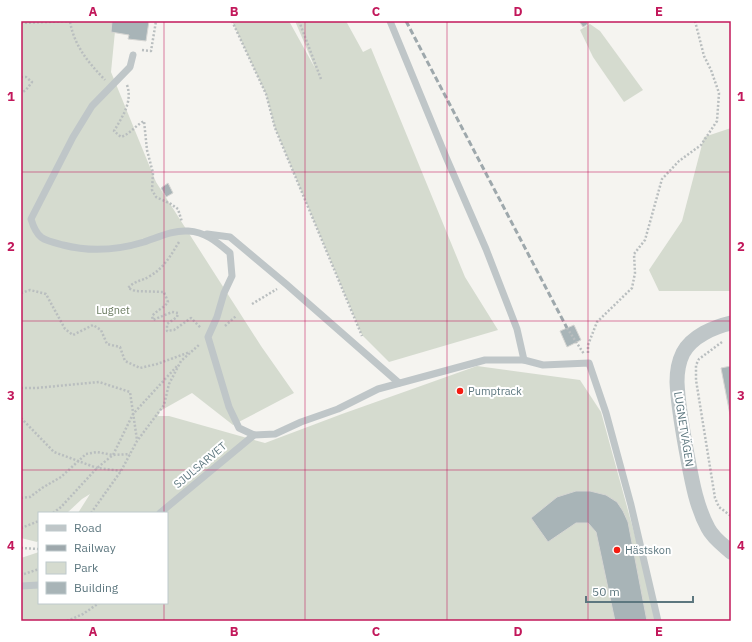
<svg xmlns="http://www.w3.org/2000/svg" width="752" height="642" viewBox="0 0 752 642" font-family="'IBM Plex Sans',sans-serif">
	<rect width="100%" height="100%" fill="#f5f4f0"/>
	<g fill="#d5dbcf">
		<path d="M21,21H116L111,72L156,182L261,346L294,393L233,425L192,393L160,411L158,416H169L265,443L342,414L477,366L580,380L601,412L654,605L655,621H21V558L39,552V603H167V513H78L90,494L82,499L67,513H39V540L37,542L21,538Z"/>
		<path d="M232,21H289L315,68L295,21H346L363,52L371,48L465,277L498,330L389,362L362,335L275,128L266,94Z"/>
		<path d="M590,24L600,31L643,90L624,102L593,57L580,30Z"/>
		<path d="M731,128V291H659L649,270L682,221L704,137Z"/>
	</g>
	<g fill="#a8b4b7" stroke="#d6d6d3">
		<path d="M112,21H149L146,41L128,39L129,35L111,32Z"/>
		<path d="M579,21H586L588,24L583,27Z"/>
		<path d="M168,183L173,193L166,197L161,188Z"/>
		<path d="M574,325L581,340L567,347L560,331Z"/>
		<path d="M731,366V420L721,368Z"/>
		<path d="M576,491H590L606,495L617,502L623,511L628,522L647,621H615L596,532L588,523H576L548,542L531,518L557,497Z"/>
	</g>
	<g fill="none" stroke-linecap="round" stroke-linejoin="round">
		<g stroke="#b9bebf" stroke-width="2.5" stroke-dasharray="2 2" stroke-linecap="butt">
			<path d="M232,21L266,94L275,128L362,336"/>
			<path d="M299,21L321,79"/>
			<path d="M70,22C75,47 88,62 105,80"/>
			<path d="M21,23L71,21"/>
			<path d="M142,50L151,51L156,21"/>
			<path d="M21,77H26L32,82L26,90L21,93"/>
			<path d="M127,85C133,102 122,117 114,131L121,137C130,134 135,126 144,121L147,150L153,173L152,190L156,197L171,204L178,209L182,222"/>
			<path d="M179,242C171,255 164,268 150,276C141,282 137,279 128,288L135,291L164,292L168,302C164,308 157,310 152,316L153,320L172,312L178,313L177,317L167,324V331L174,330L191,318L201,328"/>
			<path d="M21,293L30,290L46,294L65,329L73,335L93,325L101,330L107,344L120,347L125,361L140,368L157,364L190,352"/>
			<path d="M252,304L277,289"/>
			<path d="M225,326L236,316"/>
			<path d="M567,328L584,354"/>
			<path d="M722,342L699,359L696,365V380L715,498L719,507L731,516"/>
			<path d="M588,353V345L597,322L632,288L635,273L634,254L645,240L662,179L679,161L701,145L717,121L719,93L711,70L704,56L695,21"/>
			<path d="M21,388H36L99,382L130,392L137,440"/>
			<path d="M21,418L54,452L97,468L121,471"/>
			<path d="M21,498L30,497L42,488L61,477L86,454L97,452L113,455L130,454"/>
			<path d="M53,513L61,507L97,468L113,455L133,414L178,365"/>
			<path d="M91,513L121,471L137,441L164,405L169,384L181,361L200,344"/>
			<path d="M21,528L39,521"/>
			<path d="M21,548L39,549"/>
			<path d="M24,574L39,569"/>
			<path d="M67,621L83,614L99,603"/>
		</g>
		<g stroke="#bfc6c8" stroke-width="7">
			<path d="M390,21L446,157L486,249L517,329L524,360"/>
			<path d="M133,55L130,67L92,106L73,137L31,219C37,239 43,240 63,245C90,252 118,250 144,242C159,237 173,230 188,231C206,232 217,242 230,253L232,276L224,293L217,317L208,337L229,407L239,428L254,435L275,434L301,422L338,409L378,389L485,360H524L543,365L589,363L606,413L631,505L658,621"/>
			<path d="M207,234L230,237L286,284L399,383"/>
			<path d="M160,513L254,435"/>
			<path d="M21,586L39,585"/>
		</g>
		<path stroke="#bfc6c8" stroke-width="15" d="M731,323C714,327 692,336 683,353C679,361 677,373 677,382C678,405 682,427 686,449C691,475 695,504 708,528C713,538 723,545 731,552"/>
		<path stroke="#9ea8ac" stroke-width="3" stroke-dasharray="6 3" stroke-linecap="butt" d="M406,21L567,328"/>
	</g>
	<path fill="none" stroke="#c2185b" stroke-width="1" stroke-opacity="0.55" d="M164,21V513M305,21V621M447,21V621M588,21V621M21,172H731M21,321H731M21,470H731M164,603V621"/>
	<g fill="#f41b11" stroke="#fff" stroke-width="1.5">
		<circle cx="460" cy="391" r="4"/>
		<circle cx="617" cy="550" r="4"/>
	</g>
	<g text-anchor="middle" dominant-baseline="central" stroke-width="4" stroke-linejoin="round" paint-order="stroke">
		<g font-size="11" fill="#6b7b60" stroke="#fff">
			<text x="113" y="310">Lugnet</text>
		</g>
		<g font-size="11" fill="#5d777f" stroke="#fff" text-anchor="start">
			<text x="468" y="391">Pumptrack</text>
			<text x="625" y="550">Hästskon</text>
		</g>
		<g font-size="11" fill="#5d777f" stroke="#fff">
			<text transform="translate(684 429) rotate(81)">LUGNETVÄGEN</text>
			<text transform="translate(200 465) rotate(-40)">SJULSARVET</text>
		</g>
	</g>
	<rect width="752" height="642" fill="none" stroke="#ffffff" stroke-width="44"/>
	<rect x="38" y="512" width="130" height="92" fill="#ffffff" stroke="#bec9cc"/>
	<rect x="46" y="525" width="20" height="6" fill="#bfc6c8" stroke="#bec9cc"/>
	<text x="74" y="532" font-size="12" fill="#5d777f">Road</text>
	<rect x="46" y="545" width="20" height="6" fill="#9ea8ac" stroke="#bec9cc"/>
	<text x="74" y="552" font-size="12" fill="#5d777f">Railway</text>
	<rect x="46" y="562" width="20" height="12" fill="#d5dbcf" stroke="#bec9cc"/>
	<text x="74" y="572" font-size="12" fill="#5d777f">Park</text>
	<rect x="46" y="582" width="20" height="12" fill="#a8b4b7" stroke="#bec9cc"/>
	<text x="74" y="592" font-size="12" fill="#5d777f">Building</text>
	<path d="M586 596v6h107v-6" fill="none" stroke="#5d777f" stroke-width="2"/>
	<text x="592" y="596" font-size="12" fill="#5d777f" stroke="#ffffff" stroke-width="3" paint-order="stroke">50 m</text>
	<rect x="22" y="22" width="708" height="598" fill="none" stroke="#c2185b" stroke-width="1.5"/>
	<g font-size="13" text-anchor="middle" font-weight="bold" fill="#c2185b">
		<text x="93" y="16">A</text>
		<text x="234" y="16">B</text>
		<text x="376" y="16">C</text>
		<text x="518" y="16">D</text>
		<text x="659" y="16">E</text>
		<text x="11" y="101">1</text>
		<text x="741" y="101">1</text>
		<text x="11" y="251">2</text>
		<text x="741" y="251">2</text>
		<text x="11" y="400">3</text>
		<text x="741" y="400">3</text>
		<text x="11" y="550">4</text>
		<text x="741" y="550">4</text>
		<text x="93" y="636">A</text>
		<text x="234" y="636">B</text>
		<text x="376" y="636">C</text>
		<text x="518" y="636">D</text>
		<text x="659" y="636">E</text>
	</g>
</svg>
